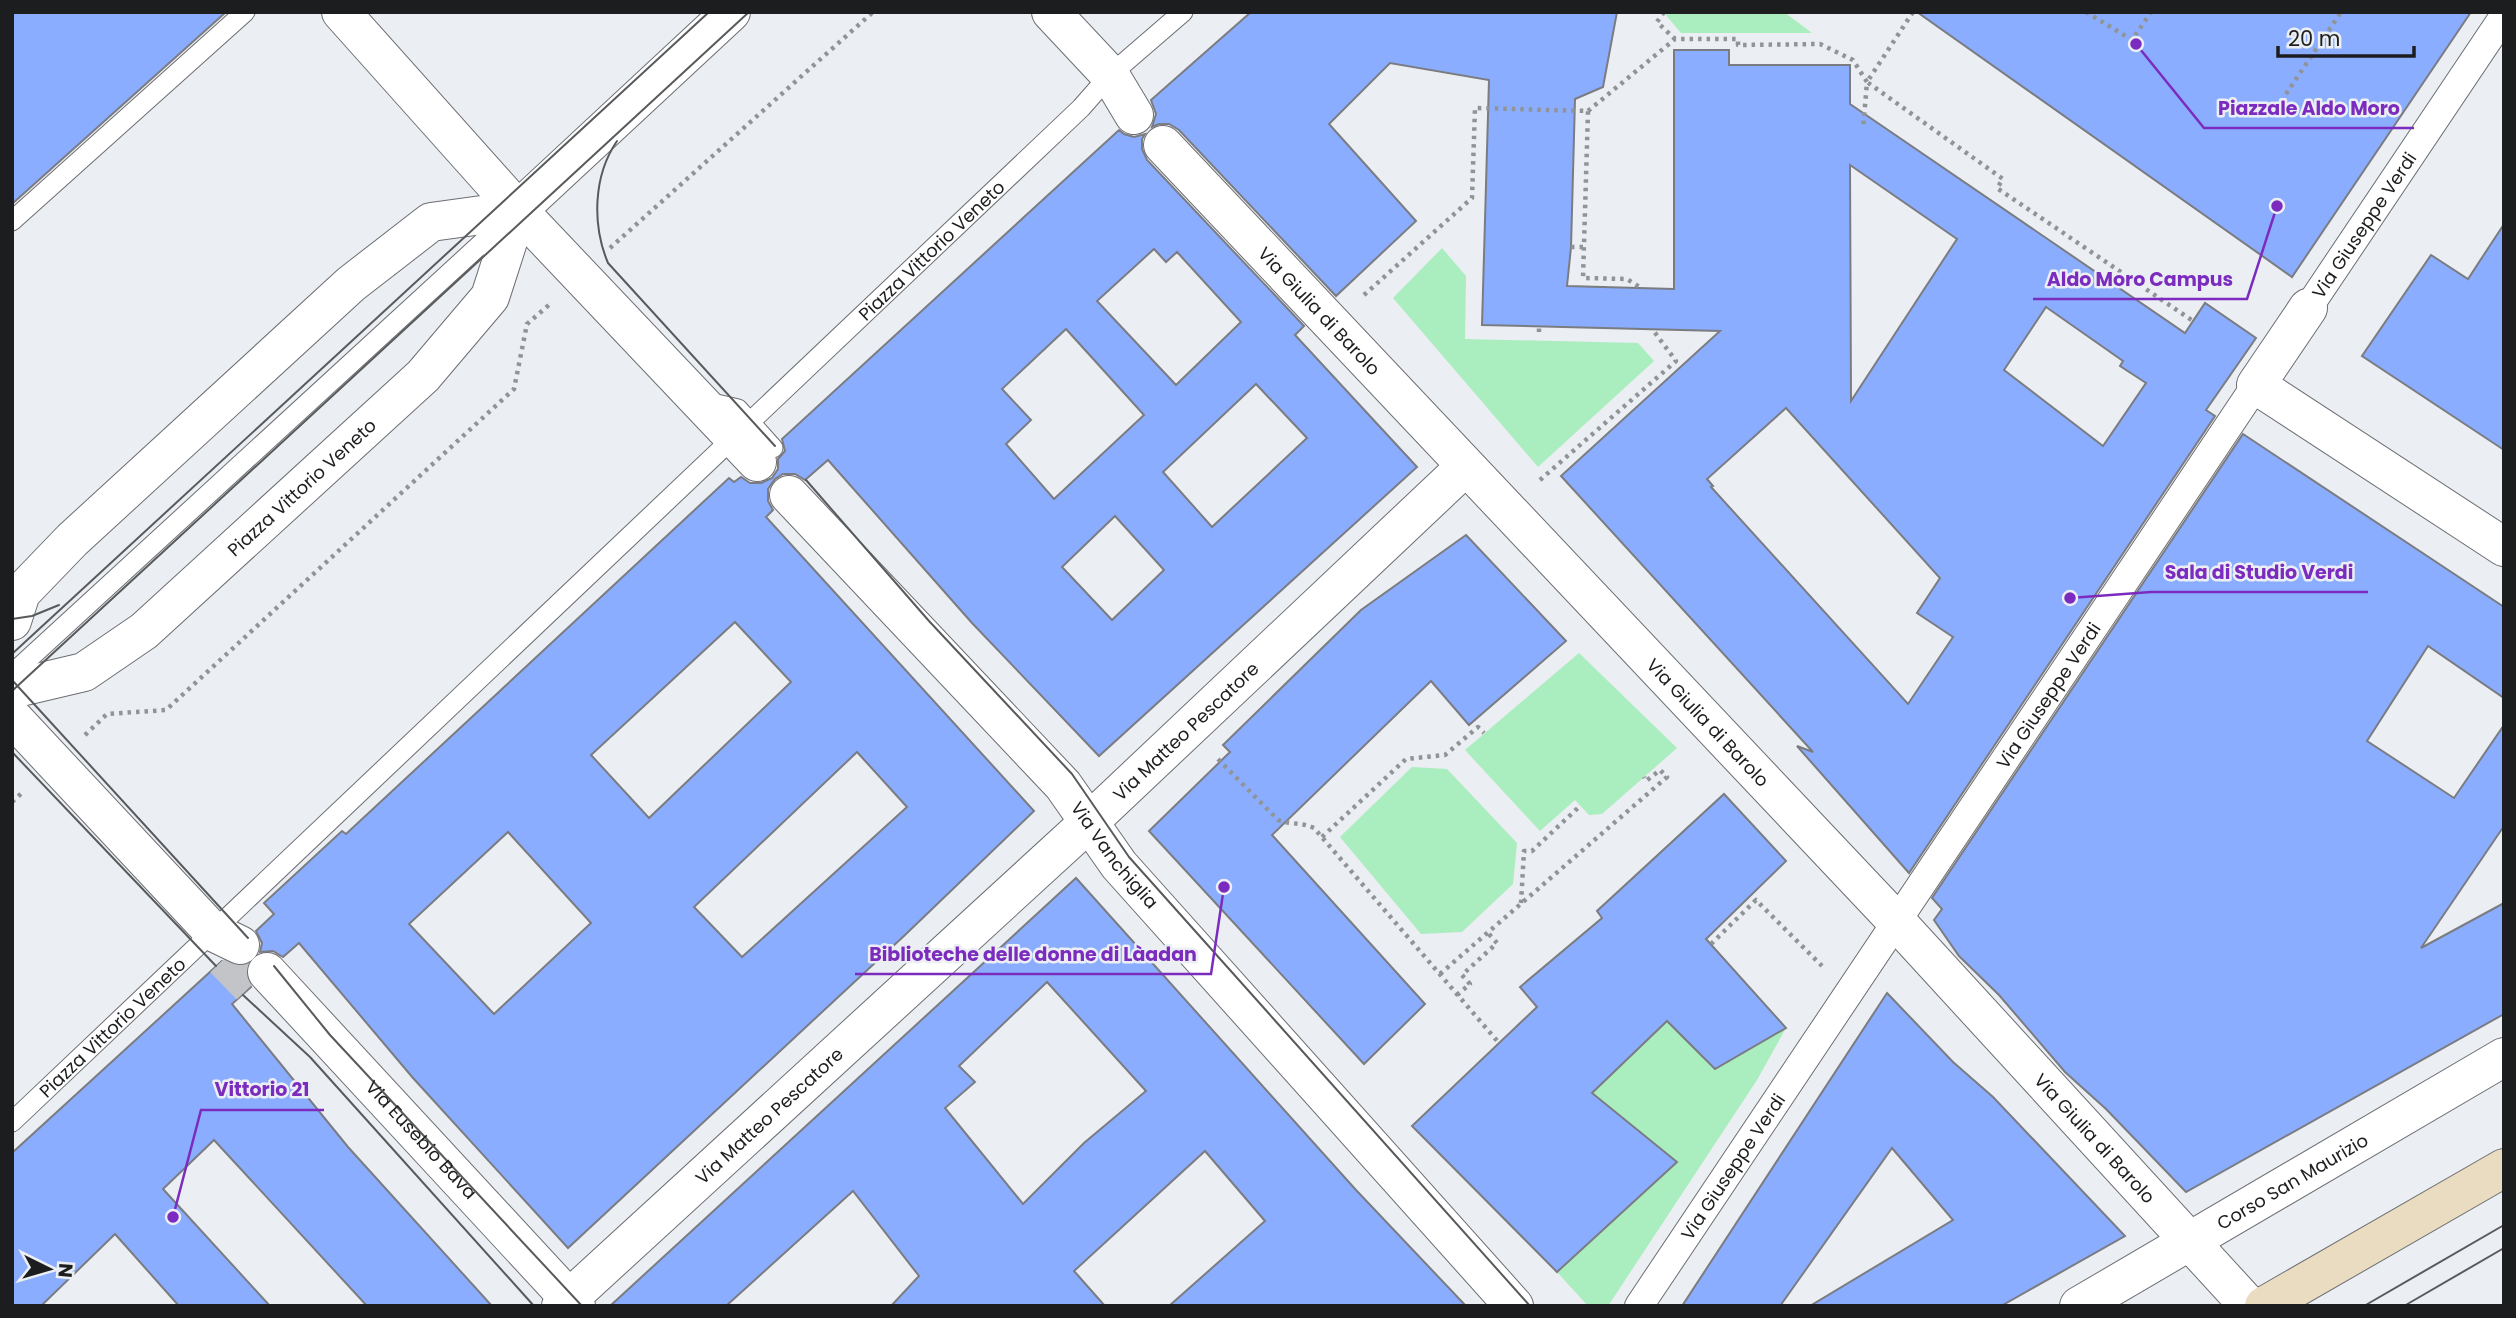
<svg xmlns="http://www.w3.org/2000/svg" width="2516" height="1318" viewBox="0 0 2516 1318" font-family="Poppins,sans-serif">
	<rect width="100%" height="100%" fill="#ebeef3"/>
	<g fill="#aaedbe">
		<path d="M1666,12H1784L1812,33H1681L1665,14Z"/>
		<path d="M1442,248L1466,276L1465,339L1638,343L1654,361L1538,467L1393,298Z"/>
		<path d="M1579,653L1677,748L1602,814L1589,815L1575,800L1540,831L1465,750Z"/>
		<path d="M1412,767L1447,769L1517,843L1513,884L1462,932L1421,934L1340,837Z"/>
		<path d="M1667,1021L1715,1069L1786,1028L1757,1080L1608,1306H1588L1557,1272L1677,1162L1592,1093Z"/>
	</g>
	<g fill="#8badff" stroke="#7a7c81" stroke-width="2" fill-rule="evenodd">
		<path d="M12,12H226L12,204Z"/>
		<path d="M1251,12H1617L1603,87L1575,99L1571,247L1567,286L1674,289V50H1729V65H1850V104L2185,333L2205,303L2256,338L2206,410L2215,416L1909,873L1797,746L1813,752L1561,476L1720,331L1482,325L1489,80L1390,63L1329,124L1416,221L1336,296L1179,130L1169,124H1159L1152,127L1156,114L1151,100ZM1850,165L1957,239L1851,401ZM2046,307L2123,361L2120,366L2146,383L2103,446L2004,370ZM1786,408L1940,578L1917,613L1953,637L1908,704L1711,487L1713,486L1707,479Z"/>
		<path d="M1917,12H2471L2292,277Z"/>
		<path d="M1119,130L1124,134L1134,137L1145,134L1142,139V149L1147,160L1304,326L1295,335L1417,467L1099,756L972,623L828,460L805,480L795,474H783L775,479L768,489V501L773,510L766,517L1034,811L905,935L568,1248L413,1078L299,943L283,957L273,951L260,952L262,943L256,931L274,914L264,903L342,831L346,834L729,478L734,482L741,477L750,483H761L772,478L778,469V459L785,451L782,439ZM1154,249L1166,262L1177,252L1241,322L1176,385L1097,301ZM1066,329L1144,415L1054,499L1006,444L1031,420L1002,389ZM1256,384L1307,438L1212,527L1163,472ZM1115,516L1164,570L1112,620L1062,567ZM735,622L791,682L649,818L591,755ZM857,752L907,807L742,957L694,907ZM508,832L591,923L494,1014L409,924Z"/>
		<path d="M2504,224V450L2362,356L2431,255L2468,279Z"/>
		<path d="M2243,434L2504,607V698L2428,646L2367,741L2454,798L2504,725V826L2421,948L2504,903V1014L2186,1192L2106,1109L2065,1072L1999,995L1959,956L1934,920L1942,909L1932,898Z"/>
		<path d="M1466,535L1566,641L1469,725L1431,681L1272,835L1425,1004L1364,1064L1149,831L1230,752L1223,745L1361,610Z"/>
		<path d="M1724,794L1786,861L1706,939L1786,1028L1715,1069L1667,1021L1592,1093L1677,1162L1557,1272L1412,1126L1537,1007L1520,987L1602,918L1597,911Z"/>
		<path d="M1076,878L1356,1190L1466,1306H1169L1265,1221L1205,1151L1074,1271L1105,1306H891L919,1276L853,1191L726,1306H610ZM1047,982L1146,1091L1084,1143L1023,1204L945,1108L975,1082L959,1066Z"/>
		<path d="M222,961L241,967L246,965V976L251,987L232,1004L348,1147L492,1306H367L214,1140L163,1189L270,1306H179L115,1234L41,1306H12V1153Z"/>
		<path d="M1887,993L1953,1062L1993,1097L2125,1236L2001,1306H1810L1953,1220L1892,1148L1780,1306H1682Z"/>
	</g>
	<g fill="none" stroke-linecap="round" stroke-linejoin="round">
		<path stroke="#c2c4c8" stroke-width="38" stroke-dasharray="38 19" stroke-linecap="butt" d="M224,959L251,987"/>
		<g stroke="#6c6e72" stroke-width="21">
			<g id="service">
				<path d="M12,221L245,12"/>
				<path d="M708,402L738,409L773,448"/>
				<path d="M12,674L507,220"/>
				<path id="s1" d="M12,1122L1081,108L1110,75L1183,12"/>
			</g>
		</g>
		<g stroke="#6c6e72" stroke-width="30">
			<g id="pedestrian">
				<path id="s2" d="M2308,308L2504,16"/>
				<path id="s3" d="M1639,1306L2256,385"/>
			</g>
		</g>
		<g stroke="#6c6e72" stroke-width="40">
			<g id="minor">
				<path d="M341,12L518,210"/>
				<path d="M1051,12L1110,75L1134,115"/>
				<path id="s4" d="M1163,145L1896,921L2249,1306"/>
				<path d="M2308,308L2256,385L2504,547"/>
				<path d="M12,717L213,932L240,945"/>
				<path id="s5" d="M267,972L576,1306"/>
				<path id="s6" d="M561,1306L1088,823L1465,467"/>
				<path id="s7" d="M2079,1306L2504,1057"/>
			</g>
		</g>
		<g stroke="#6c6e72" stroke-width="40">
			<g id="tertiary">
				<path d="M518,210L757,462"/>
				<path id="s8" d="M789,495L1063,785L1119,865L1514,1306"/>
				<path d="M12,621L21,593L72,540L351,284L431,222L518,210"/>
				<path id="s9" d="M12,689L84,672L144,631L423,376L490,297L518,210L731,12"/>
			</g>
		</g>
		<g stroke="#6c6e72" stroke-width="40">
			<path id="secondary" d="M2264,1306L2504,1168"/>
		</g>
		<g stroke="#919497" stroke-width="4.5" stroke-dasharray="3.5 5" stroke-linecap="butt">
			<path d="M1664,12L1657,22L1675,39"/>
			<path d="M1913,12L1867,82L2003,179L1997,188L2193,321"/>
			<path d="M2086,12L2132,40L2151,12"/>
			<path d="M2286,94L2341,12"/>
			<path d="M1588,111L1675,39H1738V45L1820,44L1853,60L1867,82L1863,129"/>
			<path d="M1571,247H1584"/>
			<path d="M610,248L873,12"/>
			<path d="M1364,295L1472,198L1475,108L1588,111L1583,278L1627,279L1641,288"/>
			<path d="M1539,332V327"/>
			<path d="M1540,480L1676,361L1653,330"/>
			<path d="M85,735L107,714L166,710L514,389L527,324L550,304"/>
			<path d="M1218,759L1278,820C1291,825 1302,822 1314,828L1499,1043"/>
			<path d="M12,802L24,791"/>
			<path d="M1322,837L1406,759L1445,755L1478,727L1484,733"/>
			<path d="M1521,903L1524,851H1532L1580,806"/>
			<path d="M1711,944L1756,900L1822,966"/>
			<path d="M1440,974L1667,777L1660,770L1646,781L1644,777"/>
			<path d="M1457,995L1470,984L1462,975L1497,943L1488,933"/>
		</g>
		<use href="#service" stroke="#fff" stroke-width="19"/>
		<use href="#pedestrian" stroke="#fff" stroke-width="28"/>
		<use href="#minor" stroke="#fff" stroke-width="38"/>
		<use href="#tertiary" stroke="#fff" stroke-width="38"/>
		<use href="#secondary" stroke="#eadcc0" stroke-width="38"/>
		<g stroke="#585a5c" stroke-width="2">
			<path d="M617,141C593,176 592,225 608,263L775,446"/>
			<path d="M806,480L929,621L1072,774L1129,857L1530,1306"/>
			<path d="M12,619L32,616L59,605"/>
			<path d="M12,654L709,12"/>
			<path d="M12,680L248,938"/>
			<path d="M12,691L749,12"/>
			<path d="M12,752L216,966"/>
			<path d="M274,966L330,1035L582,1306"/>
			<path d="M243,995L310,1057L534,1306"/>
			<path d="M2364,1306L2504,1225"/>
			<path d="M2404,1306L2504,1248"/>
		</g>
	</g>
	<g text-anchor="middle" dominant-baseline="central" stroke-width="5" stroke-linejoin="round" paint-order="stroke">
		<g font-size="18" fill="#1c1d1e" stroke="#ebeef3">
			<text stroke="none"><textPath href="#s2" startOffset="100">Via Giuseppe Verdi</textPath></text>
			<text stroke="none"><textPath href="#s1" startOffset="1267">Piazza Vittorio Veneto</textPath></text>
			<text stroke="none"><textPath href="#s4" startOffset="228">Via Giulia di Barolo</textPath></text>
			<text stroke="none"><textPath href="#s9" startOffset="360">Piazza Vittorio Veneto</textPath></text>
			<text stroke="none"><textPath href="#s3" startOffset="735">Via Giuseppe Verdi</textPath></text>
			<text stroke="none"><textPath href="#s4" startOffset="794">Via Giulia di Barolo</textPath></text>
			<text stroke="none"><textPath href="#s6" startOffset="849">Via Matteo Pescatore</textPath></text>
			<text stroke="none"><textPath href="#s8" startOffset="486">Via Vanchiglia</textPath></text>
			<text stroke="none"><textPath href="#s1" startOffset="138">Piazza Vittorio Veneto</textPath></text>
			<text stroke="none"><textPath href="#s6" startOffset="282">Via Matteo Pescatore</textPath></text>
			<text stroke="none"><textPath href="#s4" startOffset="1362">Via Giulia di Barolo</textPath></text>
			<text stroke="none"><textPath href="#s5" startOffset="228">Via Eusebio Bava</textPath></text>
			<text stroke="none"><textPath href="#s3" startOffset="168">Via Giuseppe Verdi</textPath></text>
			<text stroke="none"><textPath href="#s7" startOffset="247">Corso San Maurizio</textPath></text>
		</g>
	</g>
	<path fill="none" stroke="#7b2cbf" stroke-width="2.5" d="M2136 44L2204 128H2414M2277 206L2247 299H2033M2070 598L2151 592H2368M1224 887L1211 974H855M173 1217L201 1110H324"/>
	<g fill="#7b2cbf" stroke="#ebeef3" stroke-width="2.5">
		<circle cx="2136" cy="44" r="7"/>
		<circle cx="2277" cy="206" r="7"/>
		<circle cx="2070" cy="598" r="7"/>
		<circle cx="1224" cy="887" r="7"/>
		<circle cx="173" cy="1217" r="7"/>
	</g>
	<g font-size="19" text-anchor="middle" font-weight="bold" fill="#7b2cbf" stroke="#ebeef3" stroke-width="5" stroke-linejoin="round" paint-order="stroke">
		<text x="2309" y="115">Piazzale Aldo Moro</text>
		<text x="2140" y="286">Aldo Moro Campus</text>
		<text x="2259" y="579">Sala di Studio Verdi</text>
		<text x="1033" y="961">Biblioteche delle donne di Làadan</text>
		<text x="262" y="1096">Vittorio 21</text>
	</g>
	<rect width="2516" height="1318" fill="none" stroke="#1c1d1e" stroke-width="28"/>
	<g transform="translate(49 1269) rotate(95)" stroke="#ebeef3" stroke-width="5" paint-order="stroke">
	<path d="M0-5L12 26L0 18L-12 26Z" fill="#1c1d1e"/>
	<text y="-10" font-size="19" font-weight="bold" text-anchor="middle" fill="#1c1d1e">N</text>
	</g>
	<path d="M2278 46v10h136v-10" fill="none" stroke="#1c1d1e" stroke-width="3.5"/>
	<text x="2288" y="46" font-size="21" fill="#1c1d1e" stroke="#ebeef3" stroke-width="5" paint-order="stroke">20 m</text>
</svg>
